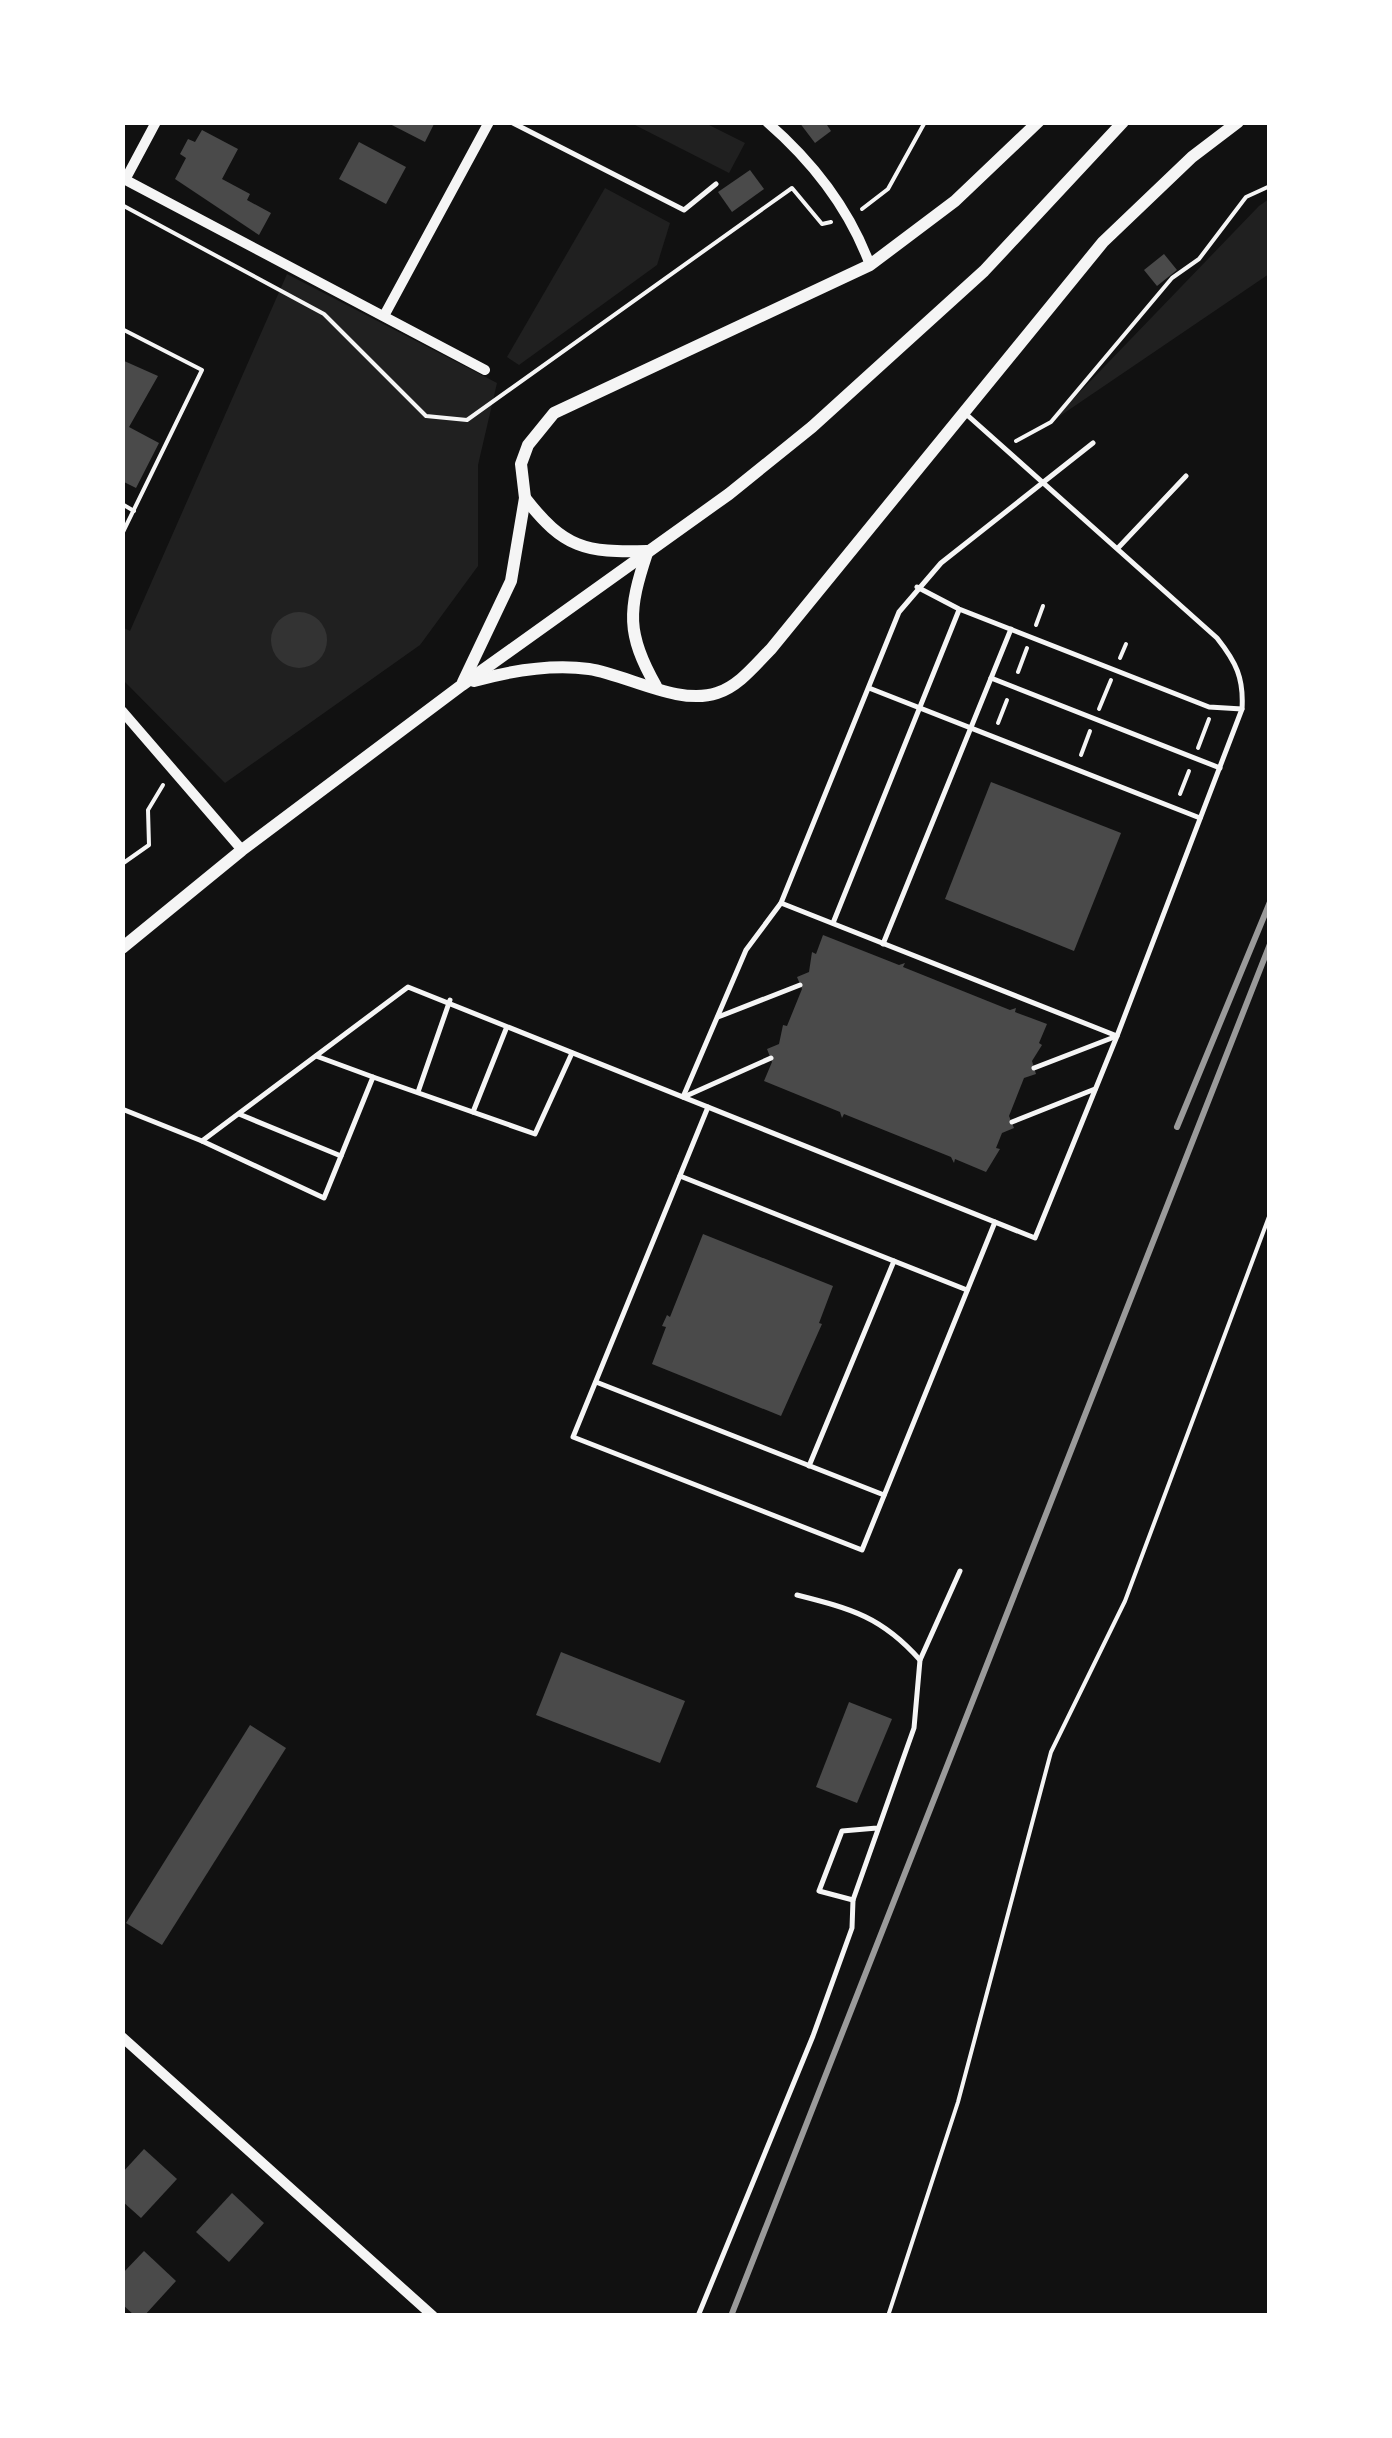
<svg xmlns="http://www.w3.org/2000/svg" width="1392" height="2438" viewBox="0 0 1392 2438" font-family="Rubik,sans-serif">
	<rect width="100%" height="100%" fill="#111"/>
	<g fill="#202020">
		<path d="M631,123H705L745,143L729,173Z"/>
		<path d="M605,188L670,223L657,265L519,365L507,357Z"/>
		<path d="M1269,199V274L1051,422L1259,206Z"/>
		<path d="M287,274L497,383L478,465V566L420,645L225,783L123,680L122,627L130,631Z"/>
	</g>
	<circle fill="#333" cx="299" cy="640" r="28"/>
	<g fill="#4a4a4a">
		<path d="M386,122H435L425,142Z"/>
		<path d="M799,122H825L831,131L815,143Z"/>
		<path d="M202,130L238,149L222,179L250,194L247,200L271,213L259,235L175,179L186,158L180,154L188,139L195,142Z"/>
		<path d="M359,142L406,167L386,204L339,179Z"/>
		<path d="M750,170L764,189L732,212L718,192Z"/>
		<path d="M1164,254L1177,270L1157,286L1144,270Z"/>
		<path d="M122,360L158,376L129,427L159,443L136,488L122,481Z"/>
		<path d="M991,782L1121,833L1074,951L945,899Z"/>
		<path d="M823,935L899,965L905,963L903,967L1010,1010L1016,1008L1015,1012L1047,1024L1039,1043L1042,1045L1032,1061L1036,1074L1024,1078L1009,1116L1014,1128L1002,1133L996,1148L1000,1149L986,1172L955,1159L954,1163L951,1157L844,1114L842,1118L840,1112L764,1081L772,1062L767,1049L779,1044L783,1025L787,1026L802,989L797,977L809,972L812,952L816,954Z"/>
		<path d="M703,1234L833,1286L819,1323L822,1324L781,1416L652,1364L666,1327L662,1326L667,1315L670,1317Z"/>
		<path d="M561,1652L685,1701L660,1763L536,1715Z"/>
		<path d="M849,1702L892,1719L857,1803L816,1787Z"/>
		<path d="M250,1725L286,1748L162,1945L126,1923Z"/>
		<path d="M144,2149L177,2179L141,2218L122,2201V2173Z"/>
		<path d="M232,2193L264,2223L229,2262L196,2232Z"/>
		<path d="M144,2251L176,2281L144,2316H135L122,2304V2274Z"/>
	</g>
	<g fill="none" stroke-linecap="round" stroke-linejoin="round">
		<g stroke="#f5f5f5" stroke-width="4">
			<path d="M122,205L324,314L426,416L467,420L792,188L822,224L831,222"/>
			<path d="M862,209L888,189L925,122"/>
			<path d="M122,329L202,370L122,534"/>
			<path d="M1016,441L1051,422L1172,278L1199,259L1246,197L1270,186"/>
			<path d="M122,504L134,511"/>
			<path d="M1036,625L1043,606"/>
			<path d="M1120,658L1126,644"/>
			<path d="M1018,672L1027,648"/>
			<path d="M1099,709L1111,680"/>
			<path d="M998,723L1007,700"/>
			<path d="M1198,748L1209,719"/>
			<path d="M1081,755L1090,731"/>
			<path d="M1180,794L1189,771"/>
			<path d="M122,864L149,845L148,810L163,785"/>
			<path d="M888,2316L958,2102L1051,1752L1125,1601L1270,1214"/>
		</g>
		<g stroke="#f5f5f5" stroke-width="5">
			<path d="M511,122L684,210L716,184"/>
			<path d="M966,414L1217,638C1236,662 1244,678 1242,709L1117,1036L1034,1068"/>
			<path d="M1118,548L1186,476"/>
			<path d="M917,587L959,609L1209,707L1242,709"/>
			<path d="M991,678L1220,768"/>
			<path d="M869,688L1200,818"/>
			<path d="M833,923L959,610"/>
			<path d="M883,944L1011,629"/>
			<path d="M718,1017L800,985"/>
			<path d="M316,1056L373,1077"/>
			<path d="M418,1092L450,1000"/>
			<path d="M686,1096L771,1058"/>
			<path d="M683,1097L746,950L781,903L899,612L941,563L1093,443"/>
			<path d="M708,1107L573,1437L862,1550L995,1222"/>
			<path d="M122,1109L202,1141L408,987L1035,1238L1117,1036L781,903"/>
			<path d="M473,1112L506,1029"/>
			<path d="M239,1114L341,1156"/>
			<path d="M1012,1122L1095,1089"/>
			<path d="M202,1141L324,1198L373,1077L535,1134L572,1053"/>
			<path d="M680,1176L967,1290"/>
			<path d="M596,1382L884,1495"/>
			<path d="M809,1466L894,1261"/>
			<path d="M797,1595C852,1609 882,1617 920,1660"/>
			<path d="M877,1828L842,1831L819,1891L853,1900L914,1728L920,1660L960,1571"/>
			<path d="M698,2316L813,2036L852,1928L853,1900"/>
		</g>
		<g stroke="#f5f5f5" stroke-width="10">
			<path d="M767,122C813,162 849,208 870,265"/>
			<path d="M122,178L485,370"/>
			<path d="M125,180L156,122"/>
			<path d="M385,314L489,122"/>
			<path d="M122,711L242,850"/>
			<path d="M122,2037L433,2316"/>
		</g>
		<g stroke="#f5f5f5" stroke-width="12">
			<path d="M525,498C564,548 585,553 647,551"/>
			<path d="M647,553C628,610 626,634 656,686"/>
			<path d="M474,681C510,671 551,664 589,669C628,675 679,706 717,693C739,686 755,665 771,649L1103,242L1192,157L1238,122"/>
			<path d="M463,682L511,581L525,498L521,464L528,445L554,413L870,265L955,201L1038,122"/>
			<path d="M122,948L242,850L462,685L729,494L812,427L984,271L1123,122"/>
		</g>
		<g stroke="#9a9a9a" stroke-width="6">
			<path d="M1177,1127L1270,902"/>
			<path d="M731,2316L1270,944"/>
		</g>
	</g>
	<rect width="1392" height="2438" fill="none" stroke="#ffffff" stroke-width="250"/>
</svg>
